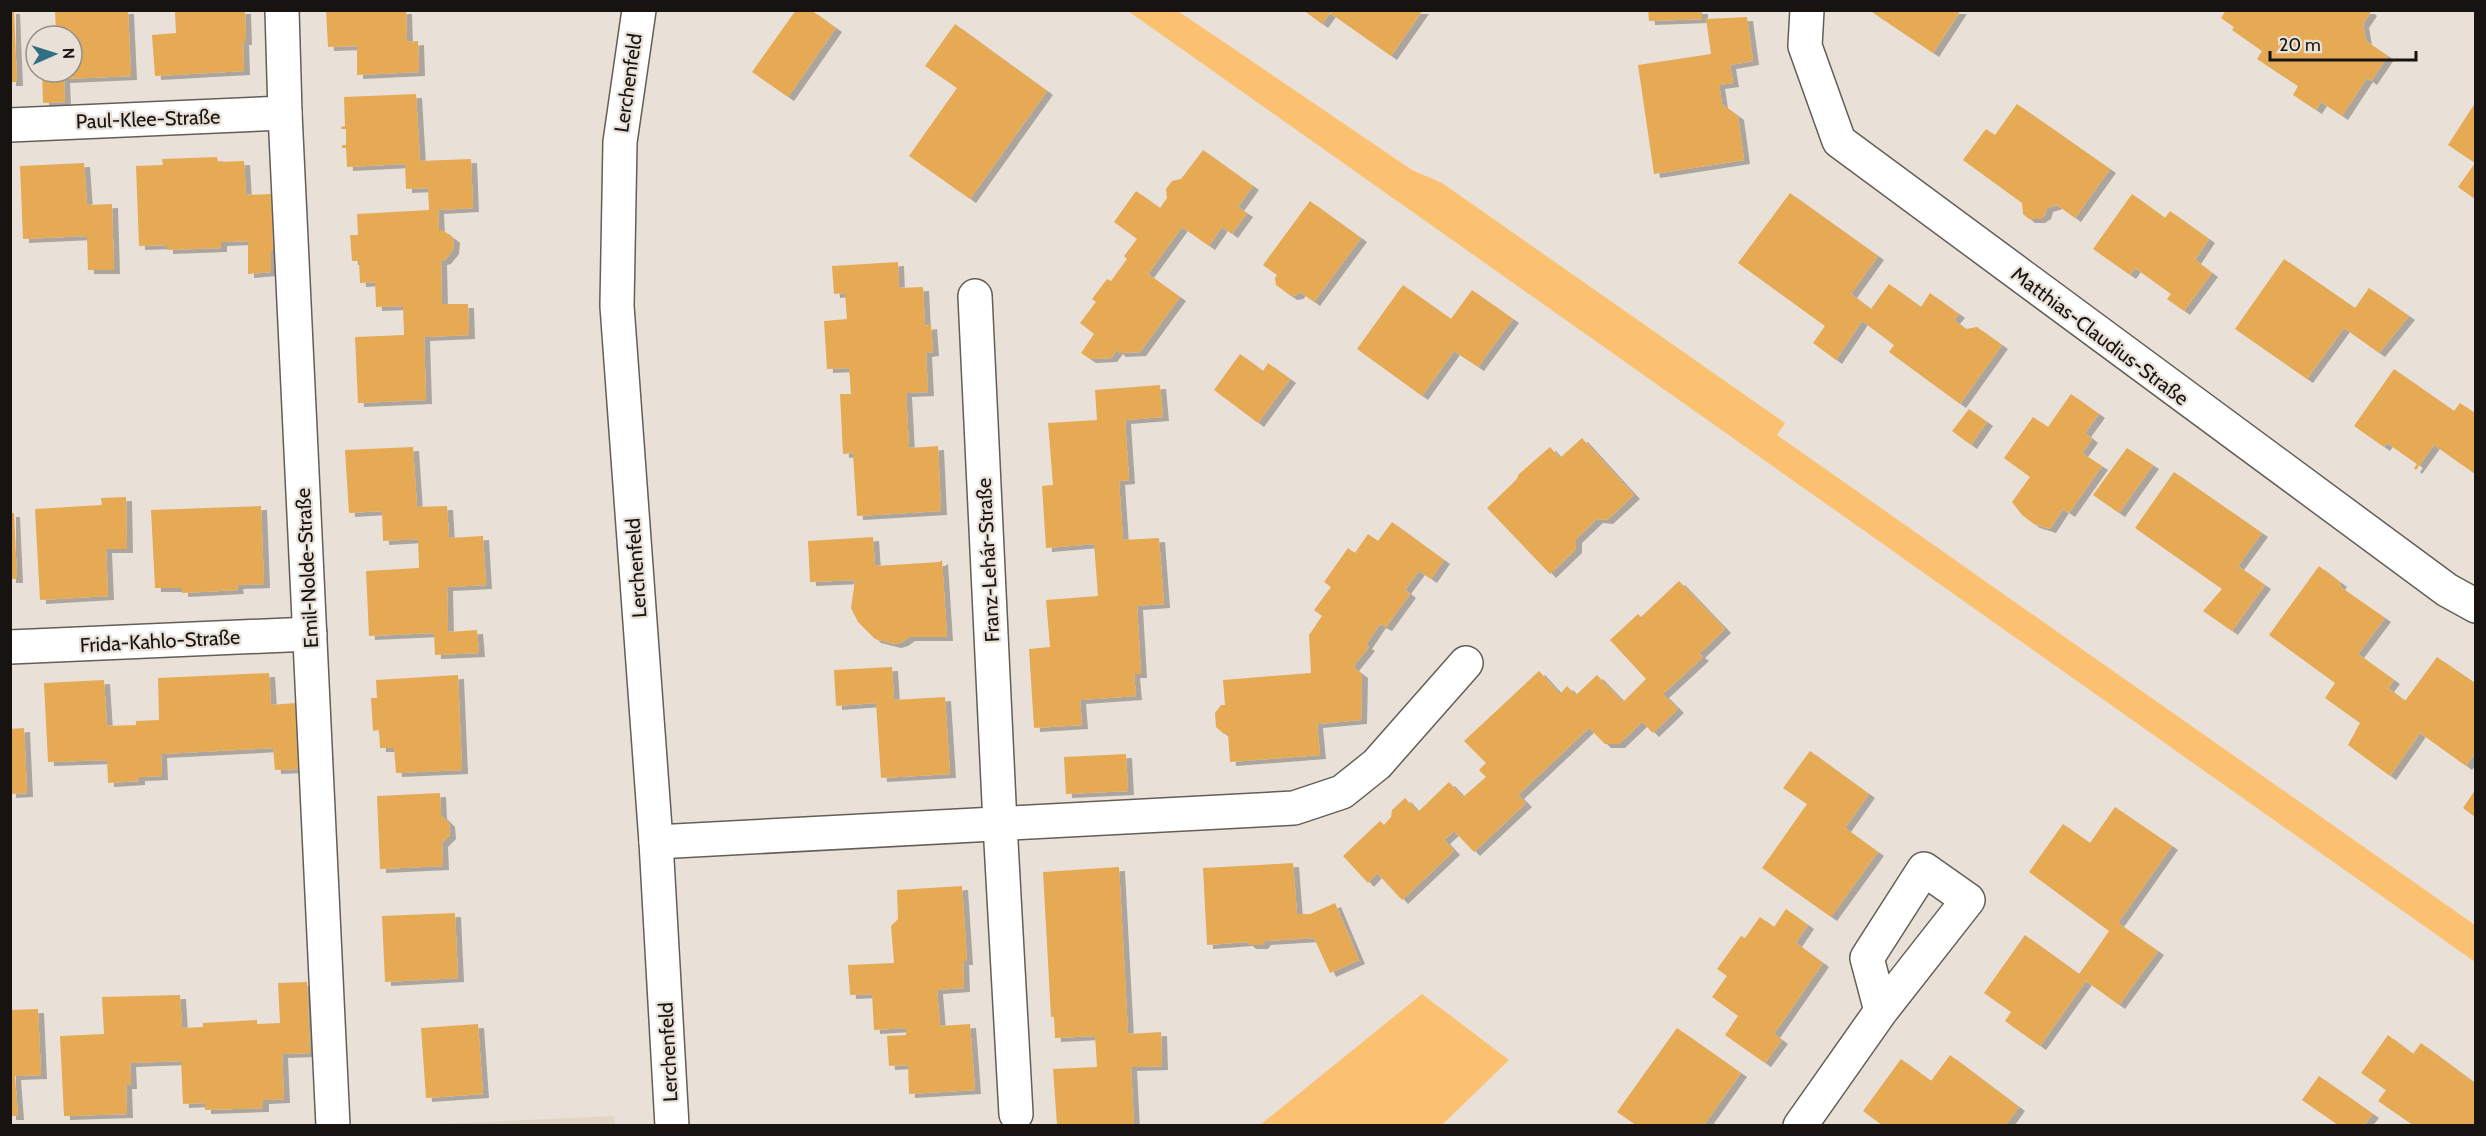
<svg xmlns="http://www.w3.org/2000/svg" width="2486" height="1136" viewBox="0 0 2486 1136" font-family="Cabin,sans-serif">
	<defs>
		<filter id="shadow"><feDropShadow dx="6" dy="4" stdDeviation="0" flood-color="#0004"/></filter>
	</defs>
	<rect width="100%" height="100%" fill="#e9e1d8"/>
	<path fill="#e1d5c6" d="M614,1116L615,1125H413Z"/>
	<g fill="#fbc171">
		<path d="M1128,11H1178L1412,170L1442,183L1785,423L1777,435L2475,925V962Z"/>
		<path d="M1422,994L1509,1060L1442,1125H1260Z"/>
	</g>
	<g fill="#e6aa54" filter="url(#shadow)">
		<path d="M10,10H14L17,82H10Z"/>
		<path d="M55,10H128L131,76L64,79L65,102L43,103L42,72H72V36H62V31L56,32Z"/>
		<path d="M177,10H245L246,41H243L244,71L155,76L152,35L176,33L175,13Z"/>
		<path d="M326,10H406L407,42L418,41L419,72L357,75V46L328,47Z"/>
		<path d="M796,10H811L836,28L788,97L752,72Z"/>
		<path d="M1303,10H1423L1391,56L1330,13L1322,24Z"/>
		<path d="M1648,10H1702V19L1649,21Z"/>
		<path d="M1869,10H1961L1933,53Z"/>
		<path d="M2226,10H2369L2371,12L2363,24L2366,41L2388,56L2371,81L2367,78L2342,116L2321,102L2316,110L2293,95L2298,86L2257,59L2262,51L2232,30L2234,27L2221,18Z"/>
		<path d="M1747,17L1753,61L1730,65L1733,83L1719,85L1722,104L1738,116L1744,160L1654,174L1638,65L1711,54L1706,19Z"/>
		<path d="M955,24L1047,91L970,199L909,156L957,88L925,66Z"/>
		<path d="M416,94L420,161L471,159L473,208L438,210L439,230H443L454,239L453,250L445,260L441,261L442,304H468L469,335L424,337L426,400L358,403L355,337L404,335L403,306L376,307L375,282L360,283L359,261H352L350,235H358L357,214L429,210L428,188L406,189L405,164L347,167L346,148H342V145H346V129H341V127L345,126L344,97Z"/>
		<path d="M2475,103V199L2458,187L2475,163L2448,145Z"/>
		<path d="M2017,104L2110,169L2075,218L2057,205L2047,208L2045,215L2039,219H2029L2023,214L2022,203L1963,160L1986,129L1995,135Z"/>
		<path d="M1203,150L1253,186L1238,207L1247,213L1232,234L1222,227L1209,246L1182,227L1148,274L1180,297L1140,352L1120,353L1117,350L1111,358L1090,359L1081,353L1094,334L1080,323L1096,302L1092,299L1107,279L1111,281L1127,259L1124,256L1137,239L1114,222L1136,191L1160,208L1167,198L1166,189L1172,181L1181,179Z"/>
		<path d="M217,157L218,162L244,161L246,195L271,194L273,251H271V272L248,274V241L221,242V248L167,250V245L139,246L136,166L163,165L162,159Z"/>
		<path d="M84,163L87,205L112,204L114,270H88L87,236L23,239L20,166Z"/>
		<path d="M1790,193L1878,256L1851,294L1871,309L1889,284L1921,307L1930,293L1959,314L1954,320L1966,329L1977,327L2002,345L1960,404L1889,352L1894,345L1862,321L1836,360L1813,343L1825,326L1738,263Z"/>
		<path d="M2132,194L2165,218L2170,211L2209,239L2195,260L2212,273L2184,311L2167,299L2171,294L2135,268L2130,275L2093,249Z"/>
		<path d="M1310,201L1361,238L1314,302L1300,292L1297,295L1291,296L1276,285L1275,278L1277,275L1263,265Z"/>
		<path d="M2284,259L2355,308L2369,288L2409,316L2379,353L2344,328L2307,379L2235,329Z"/>
		<path d="M898,262L899,288L923,287L925,326L931,325L933,352L926,353L928,392L906,393L909,448L938,446L941,511L857,516L853,453L843,454L840,394H851L849,368L827,369L824,321L847,319L845,293L834,294L832,266Z"/>
		<path d="M1403,285L1451,319L1472,290L1513,319L1478,367L1454,351L1422,396L1357,349Z"/>
		<path d="M1240,354L1263,371L1268,363L1290,379L1258,423L1214,390Z"/>
		<path d="M2394,369L2454,411L2460,403L2475,413V474L2434,445L2416,470L2414,468L2417,464L2387,443L2384,447L2354,426Z"/>
		<path d="M1160,385L1163,417L1125,420L1129,480L1119,481L1123,540L1159,538L1164,604L1137,606L1141,674H1134L1136,696L1080,700L1082,725L1034,728L1029,649L1050,647L1046,600L1098,596L1094,544L1046,548L1042,486L1053,485L1048,423L1097,420L1095,390Z"/>
		<path d="M2071,394L2099,414L2085,433L2092,439L2082,453L2102,466L2069,513L2063,509L2050,529L2034,524L2022,515L2012,502L2030,477L2004,458L2033,417L2048,427Z"/>
		<path d="M1969,409L1987,422L1971,445L1952,431Z"/>
		<path d="M1582,438L1634,495L1607,520L1597,519L1576,539V549L1550,574L1487,508L1516,480L1519,474L1550,447L1560,458Z"/>
		<path d="M413,447L417,507L447,506L449,538L483,536L486,585L447,587L448,632L477,630L479,653L435,655L434,633L369,636L366,571L419,568L418,539L383,541L382,511L349,513L345,450Z"/>
		<path d="M2127,448L2153,465L2119,513L2093,495Z"/>
		<path d="M2174,472L2262,533L2238,566L2265,585L2232,631L2203,611L2222,589L2135,528Z"/>
		<path d="M126,497L127,549H106L108,596L40,600L35,509L102,505L101,498Z"/>
		<path d="M261,506L264,584L237,585L238,590L182,593V588H155L151,510Z"/>
		<path d="M10,513H14L17,579H10Z"/>
		<path d="M1392,522L1444,560L1431,579L1419,571L1405,590L1410,594L1386,627L1380,624L1366,645L1369,647L1353,667L1362,674L1361,720L1317,724L1320,755L1230,762L1228,734H1224L1216,727L1215,713L1221,705H1225L1223,680L1311,673L1309,635L1322,616L1314,610L1331,587L1324,582L1348,548L1355,553L1368,534L1378,541Z"/>
		<path d="M873,537L875,566L939,562L942,560L947,637H909L902,642L895,644L875,639L858,622L851,608L855,580L810,582L808,541Z"/>
		<path d="M2319,566L2341,583L2339,586L2385,618L2358,654L2394,680L2388,688L2405,701L2437,657L2475,683V753L2466,766L2420,733L2390,776L2348,745L2360,723L2325,698L2335,683L2269,635Z"/>
		<path d="M1679,581L1725,629L1699,654L1703,657L1663,694L1678,709L1653,733L1642,722L1619,744H1605L1589,728L1518,795L1526,803L1474,852L1454,831L1444,840L1454,851L1402,900L1377,873L1368,883L1343,856L1380,821L1384,825L1391,817L1392,810L1405,798L1418,812L1449,782L1463,797L1486,777L1479,770L1486,763L1464,741L1539,671L1560,694L1567,686L1576,695L1597,675L1623,702L1646,679L1610,640L1638,614L1641,617Z"/>
		<path d="M892,667L894,700L945,697L950,774L881,778L876,703L836,706L834,670Z"/>
		<path d="M269,673L271,705L295,703L298,769L275,770L273,748L161,754L162,776L139,777V781L108,783L107,760L48,762L44,683L104,680L107,726L136,725V721L159,720L158,678Z"/>
		<path d="M458,675L462,770L396,773L394,748H380L379,730L373,731L371,698H377L376,680Z"/>
		<path d="M24,728L27,793L10,794V729Z"/>
		<path d="M1810,751L1869,794L1845,828L1878,852L1831,917L1762,868L1807,804L1783,788Z"/>
		<path d="M1126,754L1128,791L1066,794L1064,757Z"/>
		<path d="M2475,790V817L2463,808Z"/>
		<path d="M440,793L441,815L449,823L450,835L442,843L443,866L380,869L377,796Z"/>
		<path d="M2115,807L2172,846L2118,923L2158,951L2119,1005L2086,981L2040,1046L2005,1021L2011,1012L1984,993L2025,935L2079,974L2094,953L2109,931L2029,872L2063,824L2090,843Z"/>
		<path d="M1293,863L1297,914H1310L1335,903L1359,960L1330,973L1314,938L1265,941L1262,945H1250L1247,942L1207,945L1203,868Z"/>
		<path d="M1119,867L1128,1034L1161,1032L1162,1066L1131,1067L1134,1125H1057L1053,1069L1097,1067L1095,1036L1055,1038L1054,1017H1051L1043,872Z"/>
		<path d="M962,886L967,961H963L964,988L937,990L940,1026L970,1024L975,1090L909,1094L908,1065L889,1066L887,1036L906,1035V1028L874,1030L872,994L850,995L848,965L894,963L891,926L898,919L897,890Z"/>
		<path d="M1786,909L1808,925L1796,943L1823,963L1774,1034L1782,1040L1765,1063L1725,1035L1738,1016L1712,997L1727,976L1717,969L1741,936L1745,938L1760,917L1774,927Z"/>
		<path d="M455,913L458,978L385,982L382,916Z"/>
		<path d="M307,982L310,1053L282,1054L284,1099L263,1100V1108L205,1110V1103L183,1104L181,1061L130,1063L131,1085H126L127,1114L64,1116L60,1036L104,1034L102,997L180,995L182,1028L203,1027V1023L257,1020V1024L280,1023L278,983Z"/>
		<path d="M38,1009L41,1075L15,1076L18,1116H10V1010Z"/>
		<path d="M478,1024L483,1094L426,1098L421,1028Z"/>
		<path d="M1677,1028L1741,1073L1704,1125H1636L1617,1112Z"/>
		<path d="M2388,1035L2413,1054L2421,1043L2475,1083V1125H2413L2378,1101L2386,1090L2361,1073Z"/>
		<path d="M1950,1055L2019,1107L2006,1125H1882L1863,1111L1901,1059L1931,1081Z"/>
		<path d="M2319,1076L2373,1114L2364,1125H2338L2302,1100Z"/>
	</g>
	<g fill="none" stroke-linecap="round" stroke-linejoin="round">
		<g stroke="#645e56" stroke-width="36">
			<g id="minor">
				<path d="M282,10L285,113L333,1126"/>
				<path d="M1807,10L1805,46L1839,141L2447,590L2476,606"/>
				<path d="M10,125L285,113"/>
				<path d="M975,296L1000,824L1016,1114"/>
				<path d="M10,647L310,634"/>
				<path d="M656,842L1294,808L1342,792L1377,764L1466,663"/>
				<path d="M1800,1126L1881,1011L1968,900L1924,869L1867,958L1881,1011"/>
			</g>
		</g>
		<g stroke="#645e56" stroke-width="36">
			<path id="tertiary" d="M639,10L620,142L617,306L656,842L672,1126"/>
		</g>
		<use href="#minor" stroke="#fff" stroke-width="33"/>
		<use href="#tertiary" stroke="#fff" stroke-width="33"/>
	</g>
	<g text-anchor="middle" dominant-baseline="central" stroke-width="4.5" stroke-linejoin="round" paint-order="stroke">
		<g font-size="20" fill="#161310" stroke="#e9e1d8">
			<text transform="translate(628 83) rotate(-82)">Lerchenfeld</text>
			<text transform="translate(148 119) rotate(-2)">Paul-Klee-Straße</text>
			<text transform="translate(2100 336) rotate(37)">Matthias-Claudius-Straße</text>
			<text transform="translate(988 560) rotate(-93)">Franz-Lehár-Straße</text>
			<text transform="translate(307 568) rotate(-93)">Emil-Nolde-Straße</text>
			<text transform="translate(636 568) rotate(-94)">Lerchenfeld</text>
			<text transform="translate(160 641) rotate(-3)">Frida-Kahlo-Straße</text>
			<text transform="translate(668 1052) rotate(-93)">Lerchenfeld</text>
		</g>
	</g>
	<rect width="2486" height="1136" fill="none" stroke="#161310" stroke-width="24"/>
	<g transform="translate(54 54) rotate(87)"><circle r="28" fill="#e9e1d8" stroke="#958f88" stroke-width="1.5"/>
	<path d="M0-4.5L10 22L0 15L-10 22Z" fill="#306e84"/>
	<text y="-9" font-size="16" font-weight="bold" text-anchor="middle" fill="#161310">N</text>
	</g>
	<path d="M2270 51v9h146v-9" fill="none" stroke="#161310" stroke-width="3"/>
	<text x="2279" y="51" font-size="18" fill="#161310" stroke="#e9e1d8" stroke-width="4.5" paint-order="stroke">20 m</text>
</svg>
